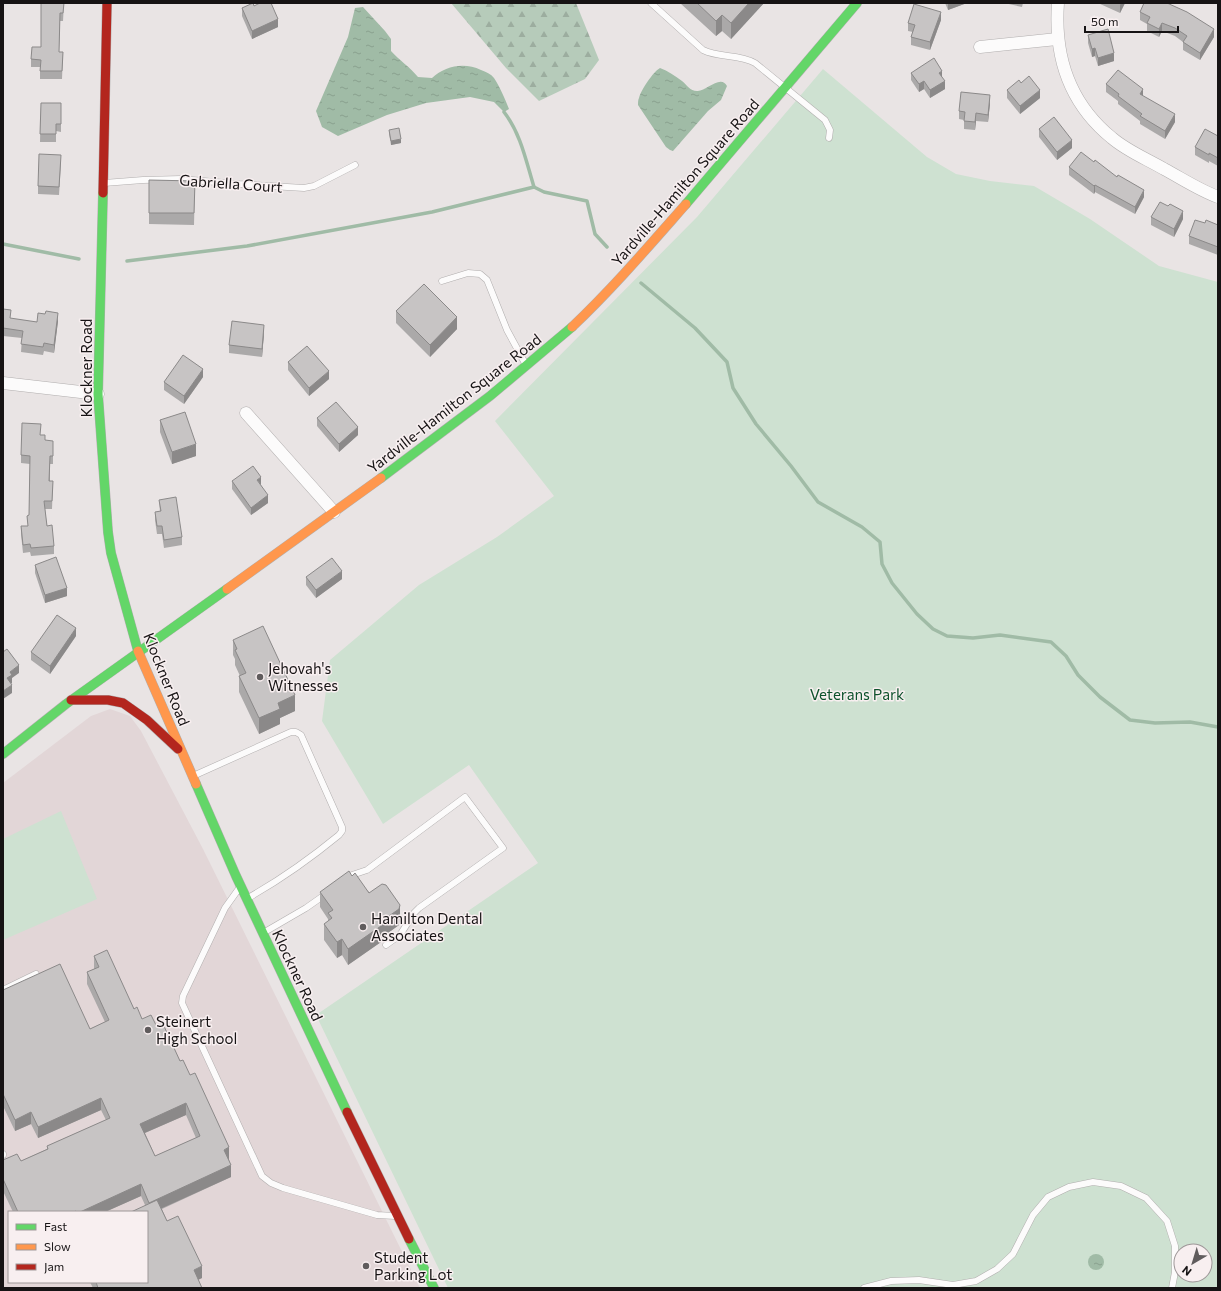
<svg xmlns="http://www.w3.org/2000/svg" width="1221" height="1291" viewBox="0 0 1221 1291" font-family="Commissioner,sans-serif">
	<defs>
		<pattern id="forest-firs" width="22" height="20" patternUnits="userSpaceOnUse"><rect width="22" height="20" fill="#b6cbba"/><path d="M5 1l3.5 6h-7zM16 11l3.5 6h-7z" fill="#9cad9f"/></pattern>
		<pattern id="water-ripples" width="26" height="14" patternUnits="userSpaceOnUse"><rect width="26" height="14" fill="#a0bba6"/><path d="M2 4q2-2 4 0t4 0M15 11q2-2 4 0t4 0" fill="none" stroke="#89a08e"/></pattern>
	</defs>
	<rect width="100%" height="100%" fill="#e9e4e4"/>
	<path fill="#e2d6d7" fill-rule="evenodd" d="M110,709L130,716L141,731L203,849L420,1288H3V783L91,716ZM9,1212H147V1282H9Z"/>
	<path fill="url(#forest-firs)" d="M451,3H576L599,60L585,79L539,101L506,68Z"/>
	<g fill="#cee1d1" fill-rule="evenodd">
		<path d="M823,69L927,157L956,174L990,181L1034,186L1090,219L1159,266L1218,282V1288H448L316,1015L538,863L469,765L383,824L322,721L330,660L419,585L497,537L554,496L495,421L697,217ZM1181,1251H1205V1275H1181Z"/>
		<path d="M61,811L97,899L3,940V839Z"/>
	</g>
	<g fill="url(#water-ripples)">
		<path d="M363,7L385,31L391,39V51C399,60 410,67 418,77L432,78C445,66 464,62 481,70C486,72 491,74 494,78C500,87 505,99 509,109L504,112L494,102L470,97L426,103L387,115L338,136L322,127L316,111L348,37L355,8Z"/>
		<path d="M660,68C668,71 675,76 682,81C687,85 690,91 697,91C706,92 720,74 727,86L721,100L708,111L673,151L670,150L666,147L638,105C638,102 638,100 639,98C641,90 653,72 660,68Z"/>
		<circle cx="1096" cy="1262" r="8"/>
	</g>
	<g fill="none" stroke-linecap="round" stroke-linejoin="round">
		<g stroke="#a0bba6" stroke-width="3.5">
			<path d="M504,112C521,134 526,161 534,187L544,192L587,201L595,234L607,247"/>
			<path d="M3,244L79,259"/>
			<path d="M127,261L247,246L432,212L534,187"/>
			<path d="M641,283L695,328L727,362L733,388L756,424L791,466L818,502L862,527L880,542L882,564L892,583L917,614L933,629L947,636L973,638L1000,635L1051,642L1066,656L1078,675L1100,697L1130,720L1155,723L1190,722L1218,727"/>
		</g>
		<g stroke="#b1aeae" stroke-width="7">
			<g id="lane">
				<path d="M651,3L703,50C719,58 739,54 755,63L825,120L830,130L829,138"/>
				<path d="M104,183L143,180L181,179L238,184L304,188L314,186L355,165"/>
				<path d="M442,281L468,273L480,274L487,280L507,330L526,365"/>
				<path d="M193,776L291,732H296L301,735L342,827V831L339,835C311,858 280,880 248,898"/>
				<path d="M349,876L367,870L465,797L503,848L419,908L414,913L400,935L386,945"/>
				<path d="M240,887L225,908L183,996L182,1003L262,1176L271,1183L283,1188L377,1215L395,1216"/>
				<path d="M263,933L306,908L326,894"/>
				<path d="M3,990L36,974"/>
				<path d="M3,1154V1155"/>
				<path d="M864,1288L891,1281L919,1280L953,1285L976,1281L997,1269L1013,1254L1033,1215L1048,1197L1069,1187L1093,1182L1121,1186L1146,1198L1167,1221L1175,1246V1272L1172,1288"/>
			</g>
		</g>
		<g stroke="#b1aeae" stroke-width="13">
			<g id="street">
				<path d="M1058,3C1054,57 1069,103 1112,138C1127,151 1147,159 1164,169C1181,178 1199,190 1218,197"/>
				<path d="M980,47L1057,39"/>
				<path d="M3,383L98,394"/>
				<path d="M246,413L334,512"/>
			</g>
		</g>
		<g stroke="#b1aeae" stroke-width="10">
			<g id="fast">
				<path d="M103,193L98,394L108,532L111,553L138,651"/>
				<path d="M686,204L857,3"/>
				<path d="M381,478L490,396L572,327"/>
				<path d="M3,754L66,704L227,589"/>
				<path d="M196,784L236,876L347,1112"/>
				<path d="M409,1239L434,1288"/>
			</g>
		</g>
		<g stroke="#b1aeae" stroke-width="10">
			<g id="slow">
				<path d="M572,327C613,288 649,246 686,204"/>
				<path d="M227,589L381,478"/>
				<path d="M138,651L196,784"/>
			</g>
		</g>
		<g stroke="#b1aeae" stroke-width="10">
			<g id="jam">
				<path d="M103,193L107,3"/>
				<path d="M71,700H108L123,703L147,720L178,749"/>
				<path d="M347,1112L409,1239"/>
			</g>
		</g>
		<use href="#lane" stroke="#fcfbfb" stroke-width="6"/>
		<use href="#street" stroke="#fcfbfb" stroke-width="12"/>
		<use href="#fast" stroke="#63d668" stroke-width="9"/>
		<use href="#slow" stroke="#ff974d" stroke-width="9"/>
		<use href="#jam" stroke="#b3261e" stroke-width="9"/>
	</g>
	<g fill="#aba9a9" fill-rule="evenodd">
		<path d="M64,3L63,21H60L59,52H63L62,79H40V67H31V59L41,47Z"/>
		<path d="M680,3H764L731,39L722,31L716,36Z"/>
		<path d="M945,3H967L948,10Z"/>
		<path d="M1004,3H1023L1022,7Z"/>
		<path d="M1098,3H1125L1120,13Z"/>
		<path d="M254,6L278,27L252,39L242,16V8Z"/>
		<path d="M1140,12L1214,37L1200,60L1183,50V42L1175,36L1162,31L1159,37L1147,31V24L1140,20Z"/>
		<path d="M941,20L930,50L911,45V37L913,32L908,31V23Z"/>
		<path d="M1088,35L1114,61L1098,66L1095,56L1092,57L1088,43Z"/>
		<path d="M911,73L942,77L945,89L930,98L924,89L919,92L911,80Z"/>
		<path d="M1021,83L1040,98L1020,114L1007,98V90Z"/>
		<path d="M1106,84L1143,96L1175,122L1165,139L1140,124V121L1118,104V101L1106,92Z"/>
		<path d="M41,103H61V132L56,131V142H40Z"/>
		<path d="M990,103L988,122L976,121L975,130L964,129V120L959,119V111Z"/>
		<path d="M1039,129L1072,148L1057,160L1039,137Z"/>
		<path d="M389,130L401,143L391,145L389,134Z"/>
		<path d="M1218,136V166L1209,161V163L1195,155V147Z"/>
		<path d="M1094,162L1117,177L1144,197L1135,214L1095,192L1094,194L1069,175V167Z"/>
		<path d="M61,163L59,195L38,194V186Z"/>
		<path d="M149,180L195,181L194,225L149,224Z"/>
		<path d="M1151,217L1183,219L1174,237L1151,225Z"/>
		<path d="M1205,223L1218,225V255L1189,244V236Z"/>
		<path d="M3,309L11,319L37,322L58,321L54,353L44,351L43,355L21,352L22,338L3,336Z"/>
		<path d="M396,311L457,329L430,357L396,323Z"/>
		<path d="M264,333L262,357L229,353V345Z"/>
		<path d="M288,362L329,379L309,396L288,370Z"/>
		<path d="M203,377L184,404L164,390V382Z"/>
		<path d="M317,418L358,435L339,452L317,426Z"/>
		<path d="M160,420L196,456L172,464L160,432Z"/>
		<path d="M41,435L45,440L53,449V464H50V481H53L52,509H45L47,526L54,546V554L31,556L30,552L23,553L21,534V526H28L27,516L29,515L30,464L21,463V455Z"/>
		<path d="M232,481L261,485L268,503L251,515L232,489Z"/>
		<path d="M159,500L182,537V545L164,548L162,534H157L155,520V512H160Z"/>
		<path d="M35,565L67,596L45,603L35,573Z"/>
		<path d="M306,577L342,579L316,598L306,585Z"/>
		<path d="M76,636L50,674L31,660V652Z"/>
		<path d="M233,640L295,711L280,718V724L259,734L239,692V676H240L235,665V659L233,655Z"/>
		<path d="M352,876L400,921L399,925L381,938V942L348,965L342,955L337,958L324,940V924L328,921V919L320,907V892Z"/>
		<path d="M94,956L142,1019L157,1027L180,1061L229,1159L231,1177L162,1209L167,1221L202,1278L198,1279L202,1288H93L90,1282H147L145,1205L141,1196L105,1212H13L3,1191V1160L21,1161L47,1149V1146L106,1120L101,1110L38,1138L31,1124L15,1131L3,1106V990L90,1029L105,1022L87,984V972L94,969ZM186,1115L196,1138L155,1156L145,1133Z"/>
	</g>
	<g fill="#8b8989">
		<path d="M749,3H764L731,39V23Z"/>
		<path d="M948,3H967L948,10Z"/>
		<path d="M1121,3H1125L1120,13V5Z"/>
		<path d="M941,12V20L930,50V42Z"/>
		<path d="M722,15V31L716,36V21Z"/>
		<path d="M278,19V27L252,39V31Z"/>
		<path d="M1162,23V31L1159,37V29Z"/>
		<path d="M1214,29V37L1200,60V53Z"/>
		<path d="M1095,48V56L1092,57V49Z"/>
		<path d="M1114,53V61L1098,66V58Z"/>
		<path d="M942,71V79L939,73Z"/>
		<path d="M924,81V89L919,92V84Z"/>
		<path d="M945,81V89L930,98V90Z"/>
		<path d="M1143,89V97L1140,94Z"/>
		<path d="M1040,90V98L1020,114V106Z"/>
		<path d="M990,95V103L988,122V115Z"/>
		<path d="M976,113V121L975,130V122Z"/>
		<path d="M1175,114V122L1165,139V131Z"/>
		<path d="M401,139V143L391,145V141Z"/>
		<path d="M1072,140V148L1057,160V152Z"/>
		<path d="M1095,185V192L1094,194V186Z"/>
		<path d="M1144,190V197L1135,214V207Z"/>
		<path d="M1183,211V219L1174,237V229Z"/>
		<path d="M58,313V321L54,353V345Z"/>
		<path d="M457,317V329L430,357V345Z"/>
		<path d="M264,325V333L262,357V349Z"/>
		<path d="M203,369V377L184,404V396Z"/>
		<path d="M329,371V379L309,396V388Z"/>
		<path d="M358,427V435L339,452V444Z"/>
		<path d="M196,444V456L172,464V452Z"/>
		<path d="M261,477V485L257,480Z"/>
		<path d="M268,495V503L251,515V508Z"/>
		<path d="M342,571V579L316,598V590Z"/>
		<path d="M67,588V596L45,603V595Z"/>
		<path d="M76,628V636L50,674V666Z"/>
		<path d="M19,665V673L12,678V683L7,686V678L10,672Z"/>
		<path d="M12,685V693L3,699V691Z"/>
		<path d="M295,695V711L280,718V724L259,734V718L278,703Z"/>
		<path d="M400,905V921L399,925L381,938V942L348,965V949Z"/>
		<path d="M342,939V955L337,958V942Z"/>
		<path d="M101,1098V1110L38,1138V1127Z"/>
		<path d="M186,1103V1115L140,1135V1124Z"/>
		<path d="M31,1112V1124L15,1131V1120Z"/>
		<path d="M229,1147V1159L224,1162V1150Z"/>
		<path d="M231,1165V1177L149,1214V1203Z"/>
		<path d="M141,1184V1196L105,1212H80Z"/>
		<path d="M202,1266V1278L194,1282V1270Z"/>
	</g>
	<g fill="#c7c4c4" stroke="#8b8989" fill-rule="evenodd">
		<path d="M41,3H64L63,13H60L59,52H63L62,71H40L41,60L31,59L32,47H41Z"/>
		<path d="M253,3L254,6L260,3H271L278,19L252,31L242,8Z"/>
		<path d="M697,3H749L731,23L722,15L716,21Z"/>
		<path d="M1144,3H1167L1187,12L1214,29L1200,53L1183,42L1187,36L1175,28L1162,23L1159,29L1147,23L1150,17L1140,12Z"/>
		<path d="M914,4L941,12L930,42L911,37L915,25L908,23Z"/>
		<path d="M1108,29L1114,53L1098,58L1095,48L1092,49L1088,35Z"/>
		<path d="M934,58L942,71L939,73L945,81L930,90L924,81L919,84L911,73Z"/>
		<path d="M1118,70L1143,89L1140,94L1175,114L1165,131L1140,116L1142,114L1118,96L1119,94L1106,84Z"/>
		<path d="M1029,76L1040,90L1020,106L1007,90L1019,80L1021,83Z"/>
		<path d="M961,92L990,95L988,115L976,113L975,122L964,121L965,112L959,111Z"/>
		<path d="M41,103H61V124H56V134H40Z"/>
		<path d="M1054,117L1072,140L1057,152L1039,129Z"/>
		<path d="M399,128L401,139L391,141L389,130Z"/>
		<path d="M1205,129L1218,136V158L1209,153V155L1195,147Z"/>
		<path d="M1081,152L1094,162L1095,160L1117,177L1118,175L1144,190L1135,207L1095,185L1094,186L1069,167Z"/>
		<path d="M39,154L61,155L59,187L38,186Z"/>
		<path d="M149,180L195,181L194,213H149Z"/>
		<path d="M1160,202L1168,206L1170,204L1183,211L1174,229L1151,217Z"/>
		<path d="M1195,220L1205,223L1206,220L1218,225V247L1189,236Z"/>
		<path d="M424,284L457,317L430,345L396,311Z"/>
		<path d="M3,309L11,310L10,318L37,322L38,313L45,314L46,311L58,313L54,345L44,343L43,347L21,344L23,331L3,328Z"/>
		<path d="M232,321L264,325L262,349L229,345Z"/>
		<path d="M307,346L329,371L309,388L288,362Z"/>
		<path d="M183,355L203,369L184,396L164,382Z"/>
		<path d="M336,402L358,427L339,444L317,418Z"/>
		<path d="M185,412L196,444L172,452L160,420Z"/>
		<path d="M22,423L41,424L40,435H45V440L53,441V456H50L49,481H53L52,501H44L47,526L52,525L54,546L31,548L30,544L23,545L21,526H28L27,516L29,515L30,456L21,455Z"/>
		<path d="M253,466L261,477L257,480L268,495L251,508L232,481Z"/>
		<path d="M176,497L182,537L164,540L162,526H157L155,512L161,511L159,500Z"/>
		<path d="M56,557L67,588L45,595L35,565Z"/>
		<path d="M332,558L342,571L316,590L306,577Z"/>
		<path d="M57,615L76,628L50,666L31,652Z"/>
		<path d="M263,626L295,695L278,703L280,709L259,718L239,676L246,673L235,650L237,649L233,640Z"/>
		<path d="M7,649L19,665L10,672L12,675L7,678L12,685L3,691V652Z"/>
		<path d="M349,871L352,876L355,873L369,893L382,884L386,885L400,905L399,909L379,923L381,926L348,949L342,939L337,942L324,924L332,918L328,913L333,910L320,892Z"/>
		<path d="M107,950L134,1009L137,1007L142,1019L151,1015L157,1027L163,1024L180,1061L183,1060L190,1075L195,1073L229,1147L224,1150L231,1165L149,1203L141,1184L80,1212H77L76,1211L74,1212H18L3,1179V1160L17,1154L21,1161L48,1149L47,1146L110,1118L101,1098L38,1127L31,1112L15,1120L3,1094V990L60,964L90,1029L109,1020L87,972L99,967L94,956ZM186,1103L200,1136L155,1156L140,1124Z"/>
		<path d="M157,1200L167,1221L178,1216L202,1266L194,1270L202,1288H98L96,1282H147V1212H131Z"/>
	</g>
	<g fill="#605c5d" stroke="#f8eff0" stroke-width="1.5">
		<circle cx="260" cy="677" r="4"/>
		<circle cx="363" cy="927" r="4"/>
		<circle cx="148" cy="1030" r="4"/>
		<circle cx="366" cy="1266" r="4"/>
	</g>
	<g text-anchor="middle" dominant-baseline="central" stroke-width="3" stroke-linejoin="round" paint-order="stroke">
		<g font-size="15" fill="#161314" stroke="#f8eff0">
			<text transform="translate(685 182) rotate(-49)">Yardville-Hamilton Square Road</text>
			<text transform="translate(231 183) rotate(4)">Gabriella Court</text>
			<text transform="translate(86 368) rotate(-90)">Klockner Road</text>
			<text transform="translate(454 403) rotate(-38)">Yardville-Hamilton Square Road</text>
			<text transform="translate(167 679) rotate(68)">Klockner Road</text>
			<text transform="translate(298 975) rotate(65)">Klockner Road</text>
		</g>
		<g font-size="15" fill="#161314" stroke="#f8eff0" text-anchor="start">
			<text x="268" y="668">Jehovah's<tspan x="268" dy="17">Witnesses</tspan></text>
			<text x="371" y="918">Hamilton Dental<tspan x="371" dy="17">Associates</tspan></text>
			<text x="156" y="1021">Steinert<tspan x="156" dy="17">High School</tspan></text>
			<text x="374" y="1257">Student<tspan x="374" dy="17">Parking Lot</tspan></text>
		</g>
		<g font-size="15" fill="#0e522c" stroke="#f8eff0">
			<text x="857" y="694">Veterans Park</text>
		</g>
	</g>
	<rect width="1221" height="1291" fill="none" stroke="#161314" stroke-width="8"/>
	<rect x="8" y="1211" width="140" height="72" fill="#f8eff0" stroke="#9e9798"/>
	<rect x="16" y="1224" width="20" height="6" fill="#63d668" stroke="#9e9798"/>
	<text x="44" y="1231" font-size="12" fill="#161314">Fast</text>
	<rect x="16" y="1244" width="20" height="6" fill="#ff974d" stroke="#9e9798"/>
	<text x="44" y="1251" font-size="12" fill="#161314">Slow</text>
	<rect x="16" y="1264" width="20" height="6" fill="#b3261e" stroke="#9e9798"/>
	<text x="44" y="1271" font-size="12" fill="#161314">Jam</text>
	<g transform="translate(1193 1263) rotate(218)"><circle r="19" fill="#f8eff0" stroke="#9e9798"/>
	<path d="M0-3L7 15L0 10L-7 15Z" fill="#605c5d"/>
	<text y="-6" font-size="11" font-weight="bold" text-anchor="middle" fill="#161314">N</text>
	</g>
	<path d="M1085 26v6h93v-6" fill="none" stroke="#161314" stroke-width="2"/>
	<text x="1091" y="26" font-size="12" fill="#161314" stroke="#f8eff0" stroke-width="3" paint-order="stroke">50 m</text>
</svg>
